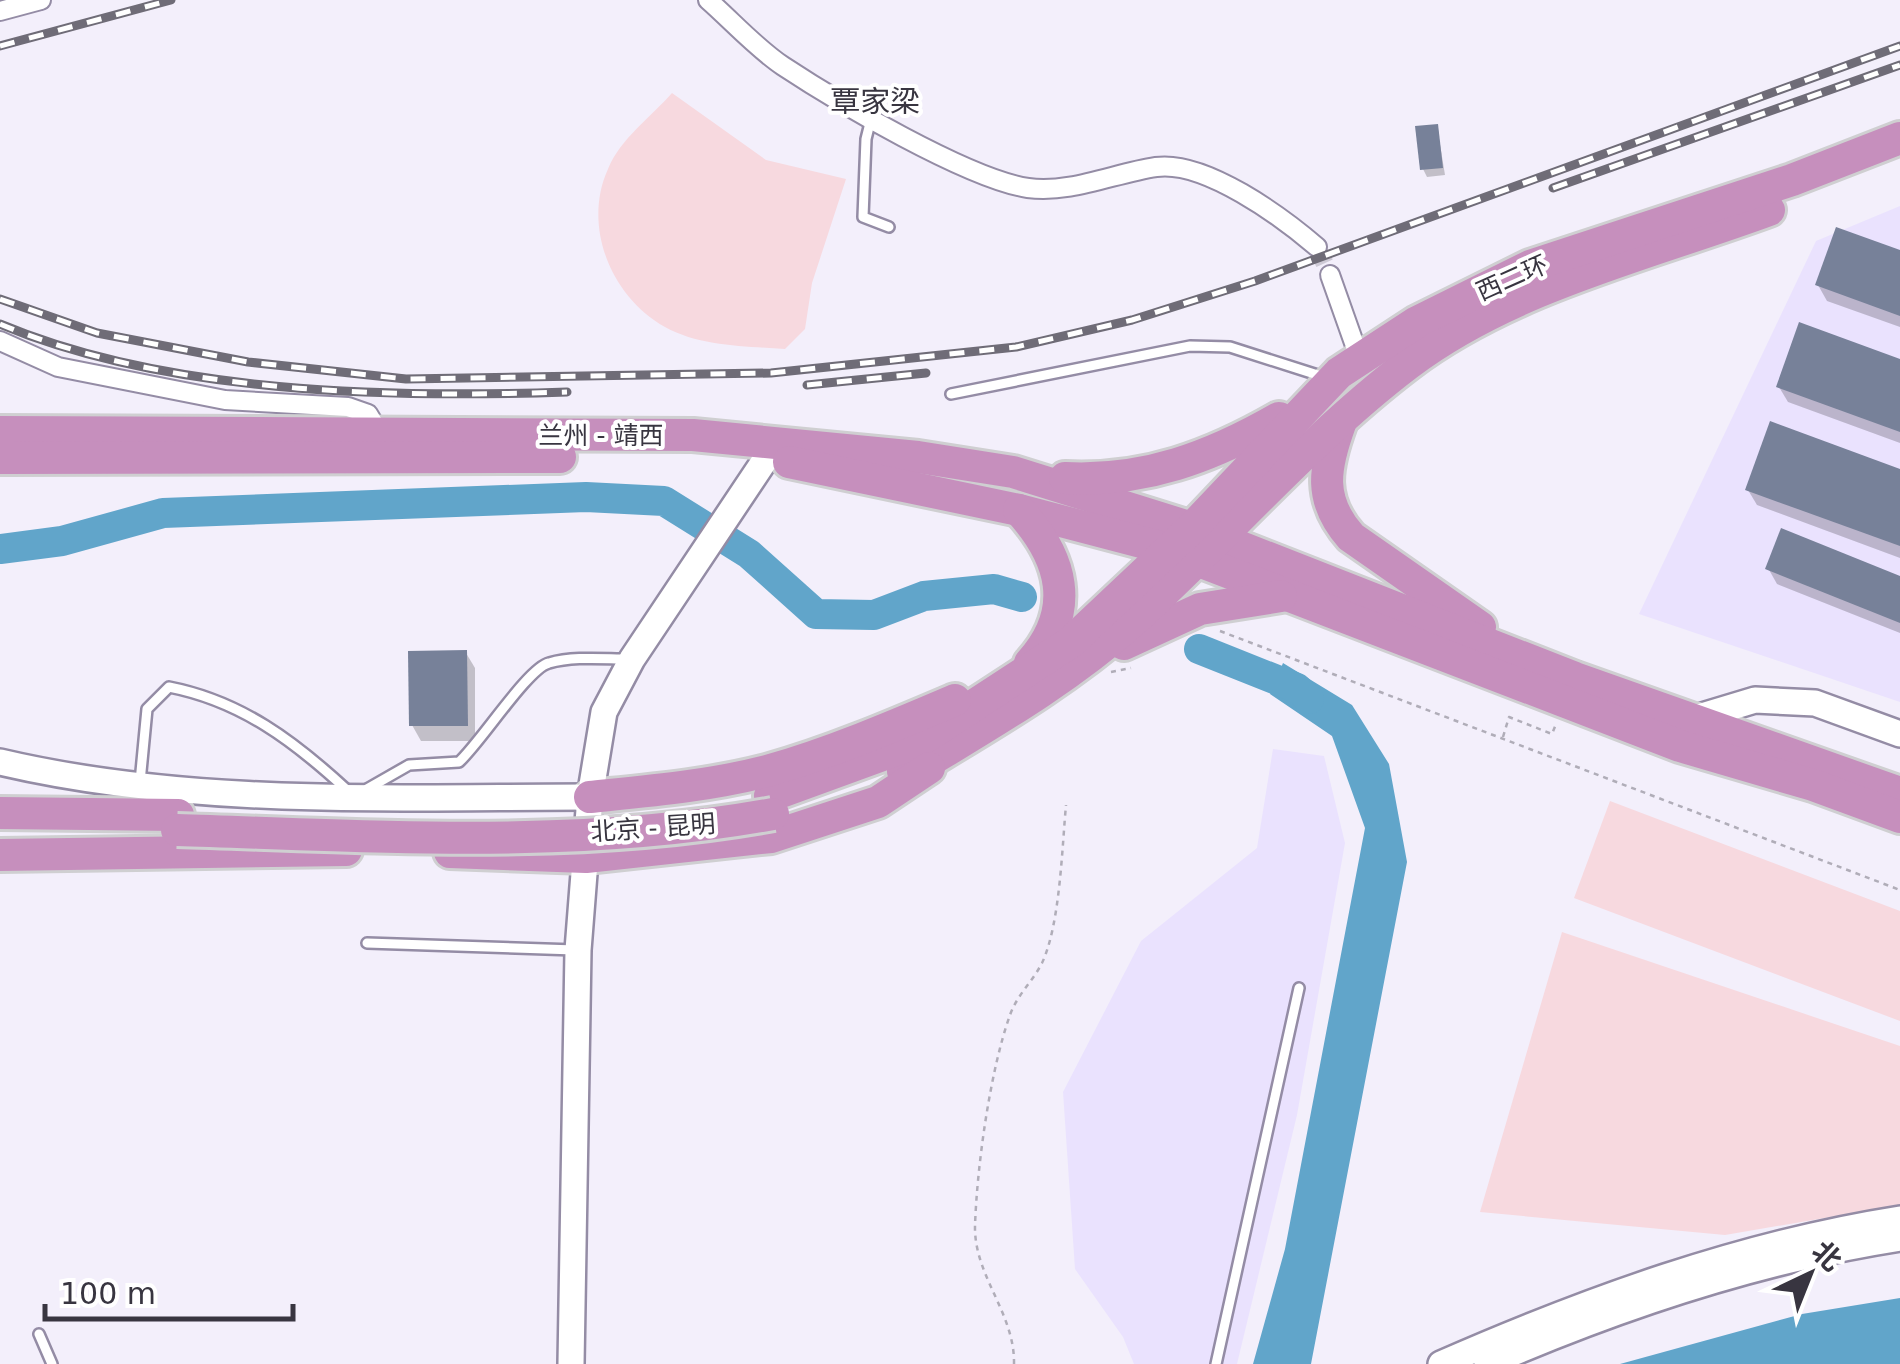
<svg xmlns="http://www.w3.org/2000/svg" width="1900" height="1364" viewBox="0 0 1900 1364" font-family="'DejaVu Sans','Noto Sans SC',sans-serif">
	<rect width="100%" height="100%" fill="#f3effb"/>
	<g fill="#eae2fe">
		<path d="M1900,206V702L1639,614L1816,241Z"/>
		<path d="M1273,749L1324,756L1345,843L1297,1115L1237,1364H1134L1123,1337L1075,1269L1063,1092L1141,941L1257,848Z"/>
	</g>
	<g fill="#f7d9df">
		<path d="M672,93L766,160L846,179L812,283L805,329L785,349C746,346 701,347 665,327C611,297 582,226 608,169C620,139 651,117 672,93Z"/>
		<path d="M1610,801L1900,911V1021L1574,898Z"/>
		<path d="M1562,932L1900,1046V1205L1725,1235L1480,1212Z"/>
	</g>
	<g fill="#61a5ca">
		<path d="M1283,663L1352,705L1389,764L1407,862L1311,1364H1253L1285,1249L1365,828L1332,736L1270,694Z"/>
		<path d="M1900,1298V1364H1620L1802,1314Z"/>
	</g>
	<g fill="#0003">
		<path d="M1437,126L1445,175L1427,177L1423,169Z"/>
		<path d="M1900,253V327L1827,301L1818,285Z"/>
		<path d="M1900,361V443L1788,402L1779,387Z"/>
		<path d="M1900,471V558L1757,505L1748,490Z"/>
		<path d="M1768,568L1900,579V633L1777,584Z"/>
		<path d="M466,653L475,668V741H421L412,725Z"/>
	</g>
	<g fill="none" stroke-linecap="round" stroke-linejoin="round">
		<g stroke="#61a5ca" stroke-width="30">
			<path d="M0,549L62,541L163,513L586,497L664,501L749,554L816,614L874,615L924,596L994,589L1022,597"/>
			<path d="M1199,649L1297,688L1309,699"/>
		</g>
	</g>
	<g fill="#778199">
		<path d="M1438,124L1443,168L1420,170L1415,126Z"/>
		<path d="M1836,227L1900,250V316L1815,285Z"/>
		<path d="M1799,322L1900,359V432L1776,387Z"/>
		<path d="M1770,421L1900,469V546L1745,490Z"/>
		<path d="M1781,528L1900,576V623L1765,569Z"/>
		<path d="M467,650L468,726H409L408,651Z"/>
	</g>
	<g fill="none" stroke-linecap="round" stroke-linejoin="round">
		<path stroke="#cecad6" stroke-width="18" stroke-dasharray="18 9" stroke-linecap="butt" d="M1317,247L1330,275"/>
		<g stroke="#948ca5" stroke-width="14">
			<g id="lane">
				<path d="M871,119L866,139L863,217L889,227"/>
				<path d="M951,394L1190,346L1230,347L1324,377"/>
				<path d="M140,782L147,709L169,687C241,701 294,741 347,790"/>
				<path d="M367,789L409,765L459,762C481,742 528,668 549,663C574,656 603,659 629,659"/>
				<path d="M367,943L575,950"/>
				<path d="M39,1334L52,1364"/>
				<path d="M1216,1364L1299,988"/>
			</g>
		</g>
		<g stroke="#948ca5" stroke-width="22">
			<g id="street">
				<path d="M708,0C732,21 756,48 783,66C836,101 968,179 1028,188C1070,194 1115,173 1156,167C1205,160 1282,217 1317,247"/>
				<path d="M0,11L41,0"/>
				<path d="M1330,275L1359,357"/>
				<path d="M0,341L58,367L225,400L348,407L368,414L380,434"/>
			</g>
		</g>
		<g stroke="#948ca5" stroke-width="30">
			<g id="secondary">
				<path d="M1692,719L1755,700L1815,703L1900,734"/>
				<path d="M0,762C191,807 395,797 590,797"/>
				<path d="M571,1364L578,950L590,797L604,712L632,659L765,460"/>
				<path d="M1441,1364C1587,1300 1741,1244 1900,1219"/>
				<path d="M1487,1364C1618,1307 1759,1260 1900,1238"/>
			</g>
		</g>
		<g stroke="#cfcfd1" stroke-width="38">
			<g id="highway">
				<path d="M1340,424C1324,468 1318,500 1351,537L1480,627"/>
				<path d="M0,432L693,435L918,457L1013,472L1192,528L1575,678L1900,793"/>
				<path d="M0,458L560,457"/>
				<path d="M789,462L1019,510L1168,549L1680,746L1813,785L1900,817"/>
				<path d="M1065,478C1145,482 1211,457 1279,418"/>
				<path d="M1019,510C1062,557 1078,610 1030,663"/>
				<path d="M1124,644L1200,609L1281,596"/>
				<path d="M903,771L926,763C997,720 1069,678 1132,622C1225,538 1308,440 1408,364C1511,286 1650,254 1769,210"/>
				<path d="M770,796L918,742L1071,642L1192,528L1339,373L1417,322L1530,266L1792,180L1900,138"/>
				<path d="M590,797C649,791 709,786 767,771C831,753 894,726 955,700"/>
				<path d="M0,813L178,815"/>
				<path d="M450,852L586,857L771,837L878,802L929,768"/>
				<path d="M0,855L346,850"/>
			</g>
		</g>
		<g stroke="#b0adb8" stroke-width="2.5" stroke-dasharray="5 5" stroke-linecap="butt">
			<path d="M1220,631L1900,890"/>
			<path d="M1111,672L1131,668"/>
			<path d="M1503,737L1509,717L1552,734L1556,724"/>
			<path d="M1014,1364C1015,1313 974,1276 975,1226C977,1166 990,1071 1010,1015C1017,995 1033,981 1042,963C1060,925 1062,848 1066,805"/>
		</g>
		<use href="#lane" stroke="#fff" stroke-width="9"/>
		<use href="#street" stroke="#fff" stroke-width="18"/>
		<use href="#secondary" stroke="#fff" stroke-width="25"/>
		<use href="#highway" stroke="#c68fbd" stroke-width="32"/>
		<g stroke="#6f6c77" stroke-width="9">
			<g id="rail">
				<path d="M0,46L171,0"/>
				<path d="M1553,188L1900,65"/>
				<path d="M0,299L97,333L248,362L406,379L771,373L1016,347L1132,320L1255,281L1900,46"/>
				<path d="M0,324C167,394 388,398 567,392"/>
				<path d="M807,385L926,373"/>
			</g>
		</g>
		<use href="#rail" stroke="#fff" stroke-width="5" stroke-dasharray="15" stroke-linecap="butt"/>
		<g stroke="#cfcfd1" stroke-width="38" stroke-linecap="butt">
			<path id="highway-bridge" d="M177,830C375,836 577,850 773,814"/>
		</g>
		<use href="#highway-bridge" stroke="#c68fbd" stroke-width="32"/>
	</g>
	<g text-anchor="middle" dominant-baseline="central" stroke-width="8" stroke-linejoin="round" paint-order="stroke">
		<g font-size="25" fill="#383540" stroke="#fff">
			<text transform="translate(1512 278) rotate(-24)">西二环</text>
			<text x="601" y="435">兰州 - 靖西</text>
			<text transform="translate(653 828) rotate(-4)">北京 - 昆明</text>
		</g>
		<g font-size="30" fill="#383540" stroke="#fff">
			<text x="875" y="101">覃家梁</text>
		</g>
	</g>
	<g transform="translate(1810 1274) rotate(43)" stroke="#ffffff" stroke-width="8" paint-order="stroke">
	<path d="M0-8L18 38L0 25L-18 38Z" fill="#383540"/>
	<text y="-15" font-size="28" font-weight="bold" text-anchor="middle" fill="#383540">北</text>
	</g>
	<path d="M45 1304v15h248v-15" fill="none" stroke="#383540" stroke-width="5"/>
	<text x="60" y="1304" font-size="30" fill="#383540" stroke="#ffffff" stroke-width="8" paint-order="stroke">100 m</text>
</svg>
